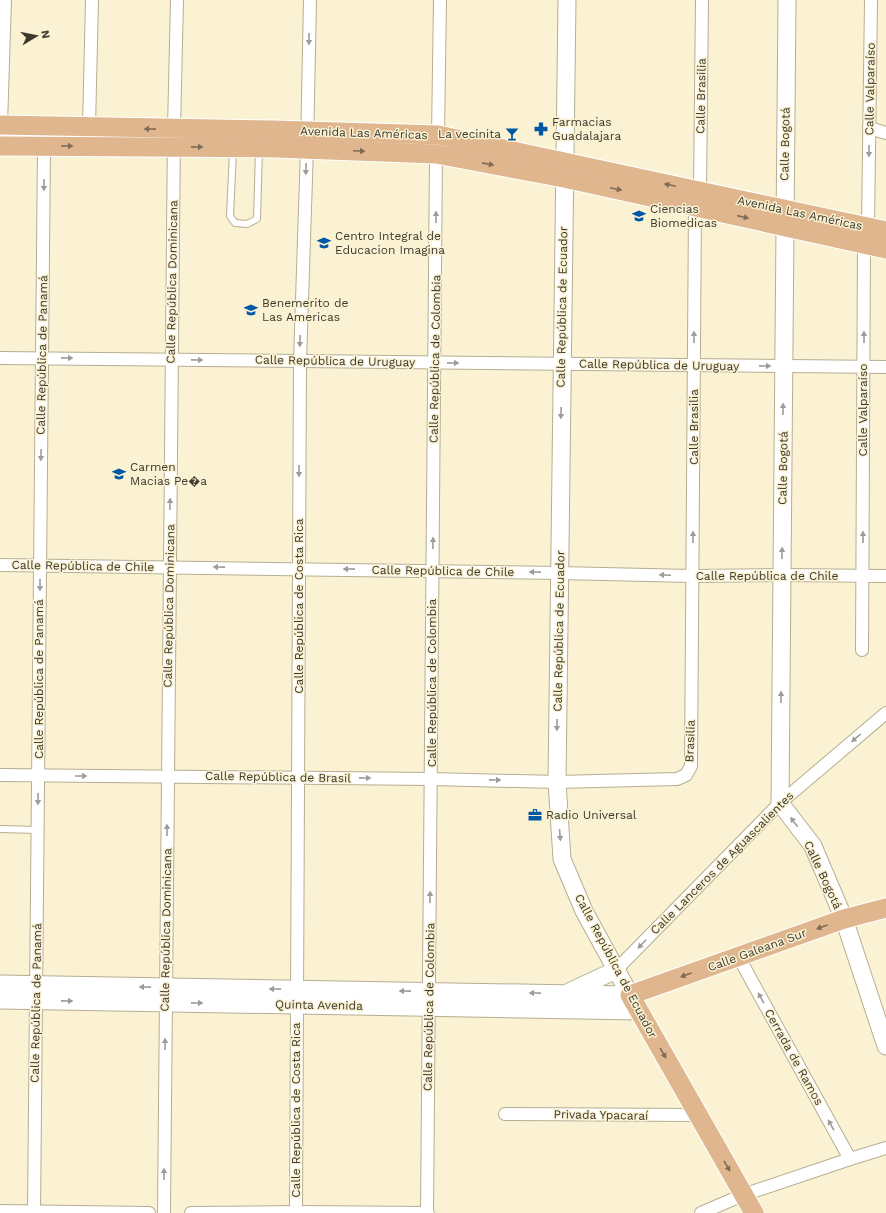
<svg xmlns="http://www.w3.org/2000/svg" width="886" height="1213" viewBox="0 0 886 1213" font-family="'Work Sans',sans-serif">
	<rect width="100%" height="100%" fill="#fbf2d3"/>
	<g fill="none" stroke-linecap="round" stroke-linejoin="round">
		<g stroke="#b6ae91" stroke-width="8">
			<g id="lane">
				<path d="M233,151L230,216L235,223L247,224L257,219L259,150"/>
				<path d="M0,829L38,830"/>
			</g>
		</g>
		<g stroke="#b6ae91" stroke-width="14">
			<g id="street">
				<path d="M1,125L5,0"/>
				<path d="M89,127L92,0"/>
				<path d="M869,128L886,133"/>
				<path d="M438,135L440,0"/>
				<path d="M700,191L702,0"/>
				<path d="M868,227L871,0"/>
				<path d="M0,358L886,367"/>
				<path d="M0,565L559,573L692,576L782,575L886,576"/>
				<path d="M862,650L864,244"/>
				<path d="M0,775L431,779L557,782L677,779L686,775L691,766L695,206"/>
				<path d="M738,956L850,1159"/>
				<path d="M616,970L780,803L886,713"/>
				<path d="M505,1114L698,1115"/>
				<path d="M0,1211L149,1213"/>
				<path d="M34,1213L44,146"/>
				<path d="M164,1213L174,129L177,0"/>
				<path d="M191,1213L296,1212L428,1213"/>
				<path d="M296,1213L300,361L307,148L310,0"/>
				<path d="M427,1213L436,154"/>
				<path d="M701,1213L743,1195L850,1159L886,1148"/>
			</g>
		</g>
		<g stroke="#b6ae91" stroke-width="19">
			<g id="secondary">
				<path d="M787,0L780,803L813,846L844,919L886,1046"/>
				<path d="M0,984L630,995L584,911L562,859L557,782L567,0"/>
				<path d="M569,992L616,970"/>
				<path d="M0,1000L639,1011"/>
			</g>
		</g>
		<g stroke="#fff" stroke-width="21">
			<g id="primary">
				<path d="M0,125L273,130L438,135L886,231"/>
				<path d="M0,146L275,148L436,154L564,178L886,249"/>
				<path d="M754,1213L630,995L844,919L886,908"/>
			</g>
		</g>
		<use href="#lane" stroke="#fff" stroke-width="6"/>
		<use href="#street" stroke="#fff" stroke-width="12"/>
		<use href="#secondary" stroke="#fff" stroke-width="17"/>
		<use href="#primary" stroke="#dfb68e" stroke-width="19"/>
	</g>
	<defs><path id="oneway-solid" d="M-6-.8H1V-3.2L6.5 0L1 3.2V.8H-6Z"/></defs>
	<g fill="#9e9c96">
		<use href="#oneway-solid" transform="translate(309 39) rotate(91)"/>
		<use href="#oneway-solid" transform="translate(869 151) rotate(91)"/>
		<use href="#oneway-solid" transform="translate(306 169) rotate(92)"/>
		<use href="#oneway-solid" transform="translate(44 185) rotate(91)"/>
		<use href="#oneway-solid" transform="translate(436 217) rotate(-90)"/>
		<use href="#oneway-solid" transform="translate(694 337) rotate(-90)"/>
		<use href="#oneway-solid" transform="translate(864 337) rotate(-90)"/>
		<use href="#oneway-solid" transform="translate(300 341) rotate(92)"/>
		<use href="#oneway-solid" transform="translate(67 358) rotate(1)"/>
		<use href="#oneway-solid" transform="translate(197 360) rotate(1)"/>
		<use href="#oneway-solid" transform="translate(453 363) rotate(1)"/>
		<use href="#oneway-solid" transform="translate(765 366) rotate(1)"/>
		<use href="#oneway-solid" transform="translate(783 409) rotate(-89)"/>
		<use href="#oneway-solid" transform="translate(561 413) rotate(91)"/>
		<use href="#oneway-solid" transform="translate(41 455) rotate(91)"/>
		<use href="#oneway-solid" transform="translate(299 471) rotate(90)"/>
		<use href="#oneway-solid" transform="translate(170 504) rotate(-89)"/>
		<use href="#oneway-solid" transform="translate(693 537) rotate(-90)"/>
		<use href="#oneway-solid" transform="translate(863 537) rotate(-90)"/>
		<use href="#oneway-solid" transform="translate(433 543) rotate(-89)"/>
		<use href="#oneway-solid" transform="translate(782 553) rotate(-89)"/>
		<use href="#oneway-solid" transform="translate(219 567) rotate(-179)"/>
		<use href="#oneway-solid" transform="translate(349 569) rotate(-179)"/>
		<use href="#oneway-solid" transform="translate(535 572) rotate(-179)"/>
		<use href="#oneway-solid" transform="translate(665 575) rotate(-178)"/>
		<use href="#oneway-solid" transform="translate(40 585) rotate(90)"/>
		<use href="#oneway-solid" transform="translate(781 697) rotate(-89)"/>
		<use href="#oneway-solid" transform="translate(557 725) rotate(91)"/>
		<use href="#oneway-solid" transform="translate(856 738) rotate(140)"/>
		<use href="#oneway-solid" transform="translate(81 776)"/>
		<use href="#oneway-solid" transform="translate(365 778) rotate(1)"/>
		<use href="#oneway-solid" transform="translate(495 780) rotate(1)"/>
		<use href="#oneway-solid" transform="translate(38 799) rotate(91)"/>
		<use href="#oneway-solid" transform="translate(794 822) rotate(-127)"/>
		<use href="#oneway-solid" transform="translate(167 830) rotate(-90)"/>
		<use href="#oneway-solid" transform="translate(560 835) rotate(86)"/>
		<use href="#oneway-solid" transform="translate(430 897) rotate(-89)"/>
		<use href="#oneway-solid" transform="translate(642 944) rotate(134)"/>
		<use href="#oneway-solid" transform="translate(145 987) rotate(-179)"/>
		<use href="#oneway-solid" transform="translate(275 989) rotate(-179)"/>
		<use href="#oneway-solid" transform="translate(405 991) rotate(-179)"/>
		<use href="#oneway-solid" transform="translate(535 993) rotate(-179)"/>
		<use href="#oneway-solid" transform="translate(761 998) rotate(-119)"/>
		<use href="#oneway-solid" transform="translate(67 1001) rotate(1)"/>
		<use href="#oneway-solid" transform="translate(197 1003) rotate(1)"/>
		<use href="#oneway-solid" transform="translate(165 1044) rotate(-89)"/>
		<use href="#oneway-solid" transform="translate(831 1125) rotate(-119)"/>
		<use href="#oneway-solid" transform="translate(164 1174) rotate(-89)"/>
	</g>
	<g fill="#7d6b54">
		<use href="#oneway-solid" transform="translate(150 129) rotate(-179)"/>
		<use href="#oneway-solid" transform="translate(67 146)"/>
		<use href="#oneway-solid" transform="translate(197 147) rotate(1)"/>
		<use href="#oneway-solid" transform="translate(359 151) rotate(2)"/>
		<use href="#oneway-solid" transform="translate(488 164) rotate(11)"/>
		<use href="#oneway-solid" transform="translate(670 185) rotate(-168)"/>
		<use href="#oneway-solid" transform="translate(616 189) rotate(12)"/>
		<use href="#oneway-solid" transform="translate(743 217) rotate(13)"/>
		<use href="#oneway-solid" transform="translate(822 927) rotate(160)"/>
		<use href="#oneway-solid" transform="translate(686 975) rotate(160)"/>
		<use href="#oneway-solid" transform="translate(663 1053) rotate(60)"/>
		<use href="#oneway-solid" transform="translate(727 1166) rotate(60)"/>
	</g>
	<defs>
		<g id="pharmacy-bare" transform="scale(1.08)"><path d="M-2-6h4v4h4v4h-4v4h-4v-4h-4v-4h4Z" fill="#0058a5" stroke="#fbf2d3" stroke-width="2.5" paint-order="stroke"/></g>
		<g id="bar-bare" transform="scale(1.08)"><path d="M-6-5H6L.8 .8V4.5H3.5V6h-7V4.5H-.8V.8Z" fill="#0058a5" stroke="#fbf2d3" stroke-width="2.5" paint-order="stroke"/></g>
		<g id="university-bare" transform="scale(1.08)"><path d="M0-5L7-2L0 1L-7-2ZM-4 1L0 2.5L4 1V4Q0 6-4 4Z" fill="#0058a5" stroke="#fbf2d3" stroke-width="2.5" paint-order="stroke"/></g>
		<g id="school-bare" transform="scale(1.08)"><path d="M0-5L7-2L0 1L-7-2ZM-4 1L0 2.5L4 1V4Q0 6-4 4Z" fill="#0058a5" stroke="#fbf2d3" stroke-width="2.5" paint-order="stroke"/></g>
		<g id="office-bare" transform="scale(1.08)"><path d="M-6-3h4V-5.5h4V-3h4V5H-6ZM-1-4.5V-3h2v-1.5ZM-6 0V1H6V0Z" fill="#0058a5" stroke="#fbf2d3" stroke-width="2.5" paint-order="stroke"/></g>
	</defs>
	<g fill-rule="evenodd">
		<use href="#pharmacy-bare" x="541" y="129"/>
		<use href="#bar-bare" x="512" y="134"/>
		<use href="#university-bare" x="639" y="216"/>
		<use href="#school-bare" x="324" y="243"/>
		<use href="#school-bare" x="251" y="310"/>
		<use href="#school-bare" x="119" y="474"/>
		<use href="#office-bare" x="535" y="815"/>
	</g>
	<g text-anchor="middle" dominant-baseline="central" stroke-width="3" stroke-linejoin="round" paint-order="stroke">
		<g font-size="12" fill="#3c392d" stroke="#fbf2d3">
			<text transform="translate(870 89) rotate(-89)">Calle Valparaíso</text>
			<text transform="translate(701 96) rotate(-89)">Calle Brasilia</text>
			<text transform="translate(364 133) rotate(2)">Avenida Las Américas</text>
			<text transform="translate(785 144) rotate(-89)">Calle Bogotá</text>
			<text transform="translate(800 213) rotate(12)">Avenida Las Américas</text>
			<text transform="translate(172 282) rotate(-89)">Calle República Dominicana</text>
			<text transform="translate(562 307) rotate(-89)">Calle República de Ecuador</text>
			<text transform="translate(42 355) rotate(-89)">Calle República de Panamá</text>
			<text transform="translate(435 359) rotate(-89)">Calle República de Colombia</text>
			<text transform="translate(335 361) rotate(1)">Calle República de Uruguay</text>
			<text transform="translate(659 365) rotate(1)">Calle República de Uruguay</text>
			<text transform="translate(863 410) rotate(-90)">Calle Valparaíso</text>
			<text transform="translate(694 427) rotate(-90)">Calle Brasilia</text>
			<text transform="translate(783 468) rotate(-89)">Calle Bogotá</text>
			<text transform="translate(83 566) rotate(1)">Calle República de Chile</text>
			<text transform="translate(443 571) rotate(1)">Calle República de Chile</text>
			<text x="767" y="576">Calle República de Chile</text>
			<text transform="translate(169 606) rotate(-89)">Calle República Dominicana</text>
			<text transform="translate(299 606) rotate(-90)">Calle República de Costa Rica</text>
			<text transform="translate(559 631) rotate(-89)">Calle República de Ecuador</text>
			<text transform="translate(39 679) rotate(-90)">Calle República de Panamá</text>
			<text transform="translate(432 683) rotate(-90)">Calle República de Colombia</text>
			<text transform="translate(690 741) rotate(-88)">Brasilia</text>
			<text transform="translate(278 777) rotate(1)">Calle República de Brasil</text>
			<text transform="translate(722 863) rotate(-45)">Calle Lanceros de Aguascalientes</text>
			<text transform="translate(823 875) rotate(65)">Calle Bogotá</text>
			<text transform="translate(166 930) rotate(-89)">Calle República Dominicana</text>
			<text transform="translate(757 950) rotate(-20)">Calle Galeana Sur</text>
			<text transform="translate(616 966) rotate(62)">Calle República de Ecuador</text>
			<text transform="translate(36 1003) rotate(-89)">Calle República de Panamá</text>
			<text transform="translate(319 1005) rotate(1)">Quinta Avenida</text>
			<text transform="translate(429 1007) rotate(-89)">Calle República de Colombia</text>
			<text transform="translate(794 1057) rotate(61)">Cerrada de Ramos</text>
			<text transform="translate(296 1110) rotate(-90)">Calle República de Costa Rica</text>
			<text transform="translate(601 1115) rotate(1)">Privada Ypacaraí</text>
		</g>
		<g font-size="12" fill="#3c392d" stroke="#fbf2d3" text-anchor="start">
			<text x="552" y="122">Farmacias<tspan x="552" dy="14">Guadalajara</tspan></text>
			<text x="501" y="134" text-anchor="end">La vecinita</text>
			<text x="650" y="209">Ciencias<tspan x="650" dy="14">Biomedicas</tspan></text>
			<text x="335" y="236">Centro Integral de<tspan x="335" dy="14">Educacion Imagina</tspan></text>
			<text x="262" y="303">Benemerito de<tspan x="262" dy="14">Las Americas</tspan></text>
			<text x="130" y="467">Carmen<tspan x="130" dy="14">Macias Pe�a</tspan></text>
			<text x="546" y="815">Radio Universal</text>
		</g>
	</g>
	<g transform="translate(36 36) rotate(80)" stroke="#fbf2d3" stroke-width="3" paint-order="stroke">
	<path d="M0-3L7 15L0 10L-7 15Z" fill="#3c392d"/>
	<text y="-6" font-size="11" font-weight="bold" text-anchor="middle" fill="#3c392d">N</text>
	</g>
</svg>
